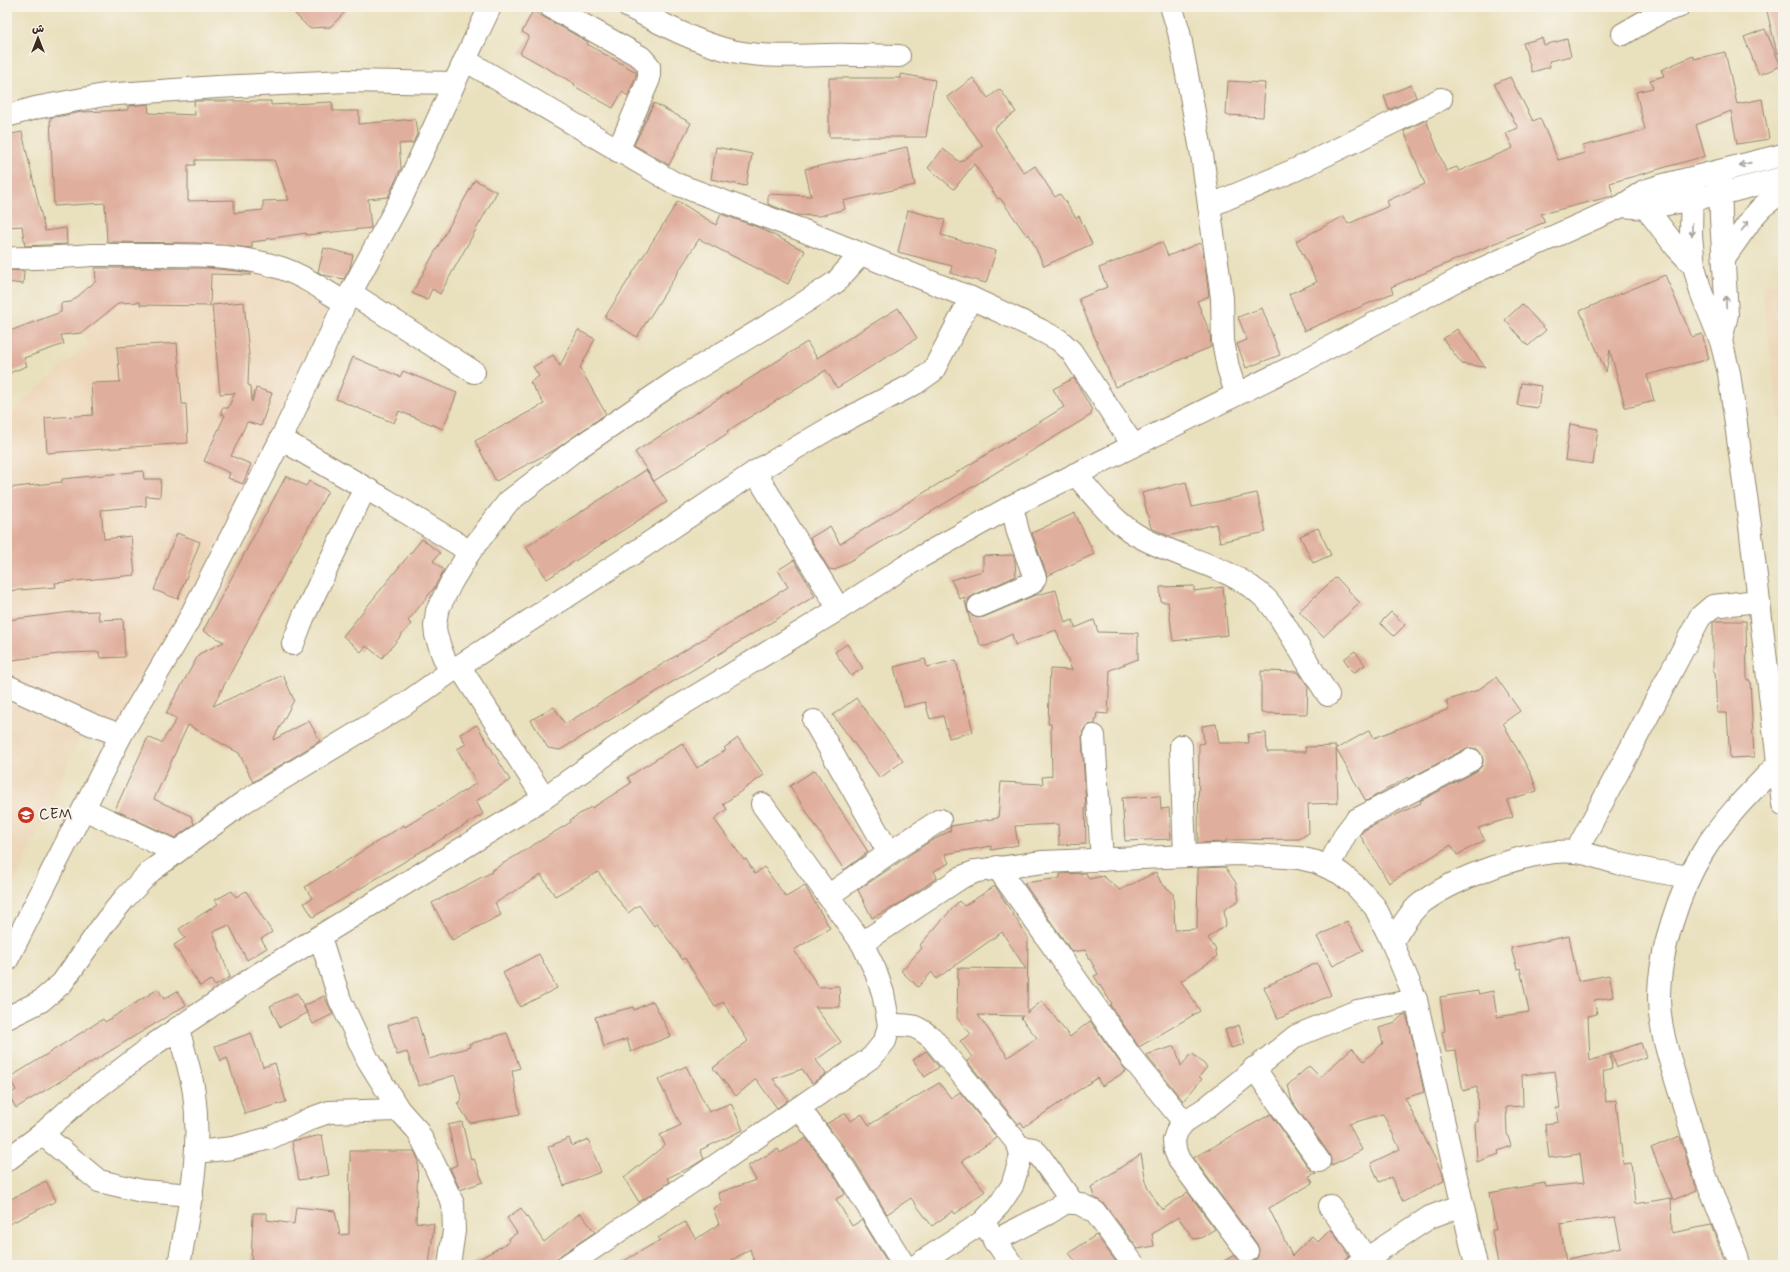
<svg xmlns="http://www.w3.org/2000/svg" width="1790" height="1272" viewBox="0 0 1790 1272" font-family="Mynerve,'Playpen Sans Arabic',sans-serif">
	<rect width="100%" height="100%" fill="#f7f3e8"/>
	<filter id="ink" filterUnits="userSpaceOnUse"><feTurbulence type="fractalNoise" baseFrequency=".025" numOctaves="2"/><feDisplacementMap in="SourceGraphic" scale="8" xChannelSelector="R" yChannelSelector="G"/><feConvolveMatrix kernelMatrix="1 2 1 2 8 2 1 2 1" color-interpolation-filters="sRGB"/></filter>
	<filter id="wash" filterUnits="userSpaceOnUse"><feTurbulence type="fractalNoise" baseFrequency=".012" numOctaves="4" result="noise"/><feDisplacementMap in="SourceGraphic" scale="16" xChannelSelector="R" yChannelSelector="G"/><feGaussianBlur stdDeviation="0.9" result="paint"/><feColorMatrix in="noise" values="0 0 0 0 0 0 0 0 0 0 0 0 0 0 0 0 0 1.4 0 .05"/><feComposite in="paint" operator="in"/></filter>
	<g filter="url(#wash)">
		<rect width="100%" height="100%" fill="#e9e0bd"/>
		<g fill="#edd7ba">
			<path d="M156,265L270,271L326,309L135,717L109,724L7,680V421L17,407L89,343L64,306L103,270Z"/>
			<path d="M1783,281V449L1762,287Z"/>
			<path d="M7,697L83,730L7,901Z"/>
		</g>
		<g id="blocks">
			<g fill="#e0ae9d" fill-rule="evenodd">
				<path d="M288,7H350L330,27L309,28Z"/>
				<path d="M1766,7H1783V52L1777,53Z"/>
				<path d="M533,11L588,42L587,44L636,72V76L628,96L622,92L613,108L574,86L575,84L520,53L529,36L522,32Z"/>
				<path d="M1765,29L1781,66L1759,75L1744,37Z"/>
				<path d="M1542,38L1544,45L1567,39L1571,56L1549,61L1550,67L1532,72L1523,43Z"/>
				<path d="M1725,52L1737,104L1762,99L1769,139L1737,144L1731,111L1696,125L1705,156L1610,183L1613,196L1541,214L1545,222L1391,287L1393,293L1304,331L1289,294L1317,282L1296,241L1344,216L1348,224L1389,206L1387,201L1425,184L1404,131L1426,120L1446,171L1457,167L1459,171L1513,148L1506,133L1518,128L1494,84L1510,77L1533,121L1540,118L1558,160L1585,153L1583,146L1645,130L1636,92L1653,88L1650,80L1664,76L1661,70L1693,56L1694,59Z"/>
				<path d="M901,74L935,80L926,137H829V78H901Z"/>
				<path d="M973,78L988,98L1000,89L1016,112L994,128L1024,173L1035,166L1055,197L1060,194L1076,218L1079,216L1092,244L1044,266L1029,234L1027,236L1000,198L998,199L974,164L954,189L928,168L943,149L960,162L983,146L947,97Z"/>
				<path d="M1228,81L1265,83L1263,117L1226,115Z"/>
				<path d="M1411,85L1416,97L1389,110L1384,96Z"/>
				<path d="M194,101H271V105L332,102L333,111H359V124L415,119L417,134L413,143L399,144L401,168L388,197L368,199L371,228L306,235V233L267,239V240L252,242V248L196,243L107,242L105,203L54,206L50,118L82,112L128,110V106L148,104L149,113L195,115ZM195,160H274L289,200L263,201V210L234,213V200L188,201V165H195Z"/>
				<path d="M654,103L691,123L669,165L634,145Z"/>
				<path d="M22,132L45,231L66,228L67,244L25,246L22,226L8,227L7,135Z"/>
				<path d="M716,147L752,154L746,186L711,179Z"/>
				<path d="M907,147L915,185L843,201L845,209L820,216L796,215L768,204V194L811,196L805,169Z"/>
				<path d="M475,180L497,192L440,294L432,289L427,300L412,293Z"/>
				<path d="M678,201L716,225L721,214L758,227L805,251L788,284L699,239L637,337L605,317Z"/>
				<path d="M908,210L945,220L941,235L996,251L986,283L950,273L952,266L898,252Z"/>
				<path d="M1162,242L1168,256L1200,243L1203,251L1209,296L1197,301L1210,333L1211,347L1115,387L1079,299L1107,287L1099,268Z"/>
				<path d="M324,248L353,255L350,268L344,279L323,275L318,272Z"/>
				<path d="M95,268H210L237,271L251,273V275L211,274L210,306L140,305V302L119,303L82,333L61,335L64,344L24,358L27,366L7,374V332L61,312V303L71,302L96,281Z"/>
				<path d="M7,270L24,271L23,284L7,282Z"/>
				<path d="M1665,275L1692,337L1702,334L1709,359L1647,375L1654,401L1631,407H1625L1610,350L1606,372L1580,311Z"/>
				<path d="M244,302L249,355L248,385L251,386L252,402L256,388L272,393L261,426L247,422L231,456L251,464L243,484L228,478L230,473L204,461L225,415L221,414L222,408H228L235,393L220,394L212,305Z"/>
				<path d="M1522,304L1546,330L1528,346L1505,320Z"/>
				<path d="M898,308L917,338L837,388L826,370L727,431L728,433L654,481L635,452L807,342L817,358Z"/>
				<path d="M1262,308L1280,355L1246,368L1237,344L1247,340L1238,317Z"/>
				<path d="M1457,329L1485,367L1462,364L1443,339Z"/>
				<path d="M578,330L595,339L580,368L606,414L556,449L496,481L475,441L544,404L530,382L539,376L533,367L553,355L560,366Z"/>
				<path d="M177,343L182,404H186L188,443L47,453L45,418L93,415L91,383L120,382L117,347Z"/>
				<path d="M353,357L400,377L403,371L457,393L443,429L399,411L394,423L336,399Z"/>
				<path d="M1074,378L1092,410L1091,415L835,570L829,569L810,538L830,526L840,544L1064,407L1053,389Z"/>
				<path d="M1521,383L1541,386L1538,408L1517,405Z"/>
				<path d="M1570,424L1598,429L1593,464L1565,460Z"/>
				<path d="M646,470L667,502L547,579L526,547Z"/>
				<path d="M143,471L144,479H161L160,497L146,496V506L101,510L104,539L131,536L135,575L55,583L56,587L7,591V488L62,482V479Z"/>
				<path d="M286,476L306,486L309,481L328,491L213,706L283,675L294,700L273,740L309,721L320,741L253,782L239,753L188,725L154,799L191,816L194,824L175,838L115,810L148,737L161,743L177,719L166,713L199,654L224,642L203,631Z"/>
				<path d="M1186,482L1192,507L1257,493L1266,532L1220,542L1216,524L1169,536L1151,528L1142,493Z"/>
				<path d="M1075,513L1094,554L1047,576L1032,533Z"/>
				<path d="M1318,528L1331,555L1313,563L1300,536Z"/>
				<path d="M177,533L200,542L178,599L154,590Z"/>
				<path d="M422,539L440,553L433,561L444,570L434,588L408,621L411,624L382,658L366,646L361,652L343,636Z"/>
				<path d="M1013,555L1015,561L1016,576L974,595L969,598L967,605L968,611L972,616L978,618L984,617L1033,596L1056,590L1065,623L1073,620L1075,628L1094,620L1098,632L1138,633V659L1110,670L1108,714L1097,713L1095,724L1087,725L1083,731L1082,737L1086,808H1085L1086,844L1059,845L1058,824L1015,826L1018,845L991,850V846L945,854L949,863L934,871L937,878L894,907L872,918L858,890L929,842L950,831L951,826L998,818L1001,782L1043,784L1042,777L1052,776L1051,724H1048L1050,669L1072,670L1056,630L1015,645L1012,634L987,646H981L970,621L964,597L960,599L951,580L983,571V556Z"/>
				<path d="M794,560L815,596L560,750L548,748L531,720L554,707L565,724L788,587L778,570Z"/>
				<path d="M1336,577L1360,603L1323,637L1299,611Z"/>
				<path d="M1194,586V591L1223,587L1228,635L1173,641L1168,602H1161L1160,587Z"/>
				<path d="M98,611L99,620L123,619L125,657L100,658L99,652L67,653L12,660L7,620L72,612Z"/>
				<path d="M1391,612L1405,625L1394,636L1380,623Z"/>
				<path d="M1714,621H1746L1747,680H1750L1754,757L1730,758L1727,713H1717L1715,672H1713V623Z"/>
				<path d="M847,644L863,668L851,676L835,652Z"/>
				<path d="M1355,651L1365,665L1353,673L1344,659Z"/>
				<path d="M925,659L927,667L956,660L973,732L949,738L943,716L930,719L925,702L904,707L894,667Z"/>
				<path d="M1261,671L1298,672L1308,686L1307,714L1261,713Z"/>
				<path d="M1496,677L1520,711L1503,723L1532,776L1537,791L1507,800L1513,817L1478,828L1485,840L1457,855L1451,845L1389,883L1360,835L1364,830L1421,803L1420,801L1477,771L1482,766L1483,761L1482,755L1477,749L1471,748L1465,749L1408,779V777L1366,801L1336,749L1370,730L1374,738L1449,709L1446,701L1478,690Z"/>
				<path d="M856,698L903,761L880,778L833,715Z"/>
				<path d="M1216,724L1219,743H1249L1248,734L1266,733L1267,752H1306L1305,747L1336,746L1338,803L1308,804L1309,833L1299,839L1226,840V842L1198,843L1199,744L1204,743L1202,726Z"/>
				<path d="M477,725L510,780L476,801L483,814L313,917L304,903L312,898L305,887L404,825L405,827L477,783L457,749L466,744L460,734Z"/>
				<path d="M738,738L764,775L723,804L727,809L714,819L744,860L746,859L755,874L764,867L786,897L805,886L830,928L794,950L819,987L839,986L840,1007H815L841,1042L816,1060L826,1074L812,1083L802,1069L773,1079L788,1100L777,1108L756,1079L736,1096L713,1068L748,1041L723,1002L715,1007L685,958L683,960L657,924L654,926L639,905L628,913L598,872L555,896L541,875L495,903L501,915L452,940L432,903L492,872L491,871L571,822L570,820L591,807L592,808L631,783L628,777L682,743L697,768L726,750L724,748Z"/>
				<path d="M815,770L868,852L844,870L790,786Z"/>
				<path d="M1160,796L1161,809L1169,808L1171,839L1125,841L1122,798Z"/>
				<path d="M1225,867L1236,883L1239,900L1224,910L1226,925L1208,938L1215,948L1217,957L1181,981L1200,1011L1139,1047L1110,1005L1112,1004L1094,976L1098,974L1085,950L1072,952L1024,883L1060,878V874L1086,873L1089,879L1103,876L1120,890L1156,872L1161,883L1173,893L1175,930L1197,929L1198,868Z"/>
				<path d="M995,886L1028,938L1027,1013L1042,1001L1070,1037L1090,1021L1126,1071L1102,1086L1097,1078L1024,1127L1021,1122L1018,1124L967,1061L972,1057L960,1041L971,1034L957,1018L958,968L1026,969L1002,932L936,979L932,972L918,987L901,971L922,948L920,945L959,901L964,906ZM978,1015L1023,1016L1021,1018L1037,1038L1008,1057Z"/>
				<path d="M232,891L236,897L246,891L272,932L261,939L267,948L247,960L229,925L213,932L230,977L215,986L211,980L200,986L174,945L185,938L179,929L218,904L215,900Z"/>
				<path d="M1347,921L1363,951L1333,966L1317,937Z"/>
				<path d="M1569,936L1578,981L1609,975L1614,997L1594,1000L1597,1014L1588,1016L1590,1061L1610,1054L1612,1069L1603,1072L1606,1102L1616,1100L1623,1164L1631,1163L1635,1204L1671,1198L1672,1233L1711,1225L1726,1265H1569L1568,1259L1621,1247L1615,1217L1560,1224L1566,1262L1551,1265H1498L1492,1230H1496L1489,1193L1545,1183L1546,1187L1584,1183L1580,1154L1549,1158L1545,1124L1558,1122L1556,1108H1560L1555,1071L1522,1075L1523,1106L1506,1107L1507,1133L1511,1146L1498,1151L1499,1154L1477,1162L1475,1122H1478L1477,1087L1463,1091L1456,1051L1446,1052L1442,1032L1445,1031L1440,997L1478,991V994L1493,991L1497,1017L1529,1012L1520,968L1517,969L1511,948Z"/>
				<path d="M539,954L557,988L520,1007L503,973Z"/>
				<path d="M1317,963L1331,995L1278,1019L1264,987Z"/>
				<path d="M158,989L164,999L177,991L186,1005L16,1108L9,1095L16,1090L9,1078L103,1019L105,1022Z"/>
				<path d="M297,993L307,1013L280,1027L270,1006Z"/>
				<path d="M324,996L333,1014L313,1024L304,1006Z"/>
				<path d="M653,1001L671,1036L631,1052L627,1039L604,1047L595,1017L633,1007L634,1010Z"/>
				<path d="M1403,1015H1406L1410,1028L1424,1092L1405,1098L1443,1175L1444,1181L1403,1202L1391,1177L1379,1182L1371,1163L1400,1149L1383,1114L1349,1124L1362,1150L1330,1166L1331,1160L1329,1154L1292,1101L1288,1085L1309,1066L1320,1077L1352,1048L1364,1061L1383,1043L1379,1028L1393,1024Z"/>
				<path d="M416,1016L429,1059L470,1047L469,1044L507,1033L520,1068L512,1071L520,1114L470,1123L457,1103L462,1100L455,1075L419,1086L407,1052L397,1055L388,1025Z"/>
				<path d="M1239,1025L1245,1044L1231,1048L1225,1030Z"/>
				<path d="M251,1033L263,1067L275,1063L286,1102L245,1114L227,1058L221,1061L215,1046Z"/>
				<path d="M1641,1043L1646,1057L1617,1067L1611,1053Z"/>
				<path d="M1175,1046L1181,1066L1192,1053L1207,1067L1199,1077L1202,1079L1183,1101L1146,1055Z"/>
				<path d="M926,1051L939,1067L925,1077L913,1060Z"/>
				<path d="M686,1066L709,1112L731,1103L743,1130L700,1150L704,1159L691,1167L667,1178L670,1182L639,1202L624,1178L665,1145L660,1135L681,1125L658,1080Z"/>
				<path d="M939,1083L951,1098L960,1092L997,1138L962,1161L985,1191L955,1214L953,1211L932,1226L911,1198L887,1214L855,1161L826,1124L846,1113L851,1121L862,1114L869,1125Z"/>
				<path d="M1271,1114L1309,1168L1316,1173L1309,1176L1313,1183L1269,1208L1292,1256L1312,1236L1318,1242L1331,1229L1349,1256L1341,1265H1218L1234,1255L1242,1262L1249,1263L1255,1261L1258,1256L1259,1249L1257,1244L1193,1158Z"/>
				<path d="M462,1122L471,1160L474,1159L483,1182L460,1190L450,1168L457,1165L448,1125Z"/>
				<path d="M322,1135L329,1175L299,1180L292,1141Z"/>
				<path d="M1679,1136L1697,1190L1673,1200L1651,1148Z"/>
				<path d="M569,1138L572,1146L588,1139L601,1172L564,1186L548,1147Z"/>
				<path d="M806,1138L834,1175L845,1194L836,1199L852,1226L862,1220L889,1265H755L750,1249L724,1265H617L660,1240L658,1238L685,1222L696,1239L719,1224L713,1208L722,1204L718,1193L756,1180L748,1166L778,1149L780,1153Z"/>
				<path d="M350,1151H414L418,1159L416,1222L434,1224L429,1265L339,1263L338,1265H251L253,1213H267V1220L294,1224L296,1207L335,1211L340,1235L349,1234Z"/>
				<path d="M1141,1154L1147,1187L1162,1210L1188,1192L1215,1229L1201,1238L1194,1239L1178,1217L1152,1234L1154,1246L1138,1249L1105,1205L1094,1197L1091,1187Z"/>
				<path d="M46,1181L56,1201L7,1225V1201Z"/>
				<path d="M521,1208L544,1242L580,1213L595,1232L561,1255L557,1259L556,1265H469L509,1242L508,1239L517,1233L507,1218Z"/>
				<path d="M1096,1235L1117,1263L1115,1265H1078L1069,1253Z"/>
			</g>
		</g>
	</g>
	<g filter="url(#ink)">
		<use href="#blocks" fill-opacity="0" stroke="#92856e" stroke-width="1"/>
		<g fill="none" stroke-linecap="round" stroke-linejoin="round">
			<g stroke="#92856e" stroke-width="24">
				<g id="minor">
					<path d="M551,7L641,57L649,66V79L618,151"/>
					<path d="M629,7C659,22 691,40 724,49C757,58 792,56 826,55C851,54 875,56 899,56"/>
					<path d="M1172,9L1179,32L1202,155L1222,298L1223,341L1228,368L1236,393"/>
					<path d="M1623,34L1661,12L1678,7"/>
					<path d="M465,60L676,184L799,229L971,298L1040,330L1059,340L1071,351L1133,445"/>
					<path d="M7,116L35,108L104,95L217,87L346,81L454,83"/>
					<path d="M1720,174L1721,218L1727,314L1721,341"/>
					<path d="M1692,181L1691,235L1694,266L1701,292L1721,341L1729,373L1750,526L1783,804"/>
					<path d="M1209,206L1297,169L1441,99"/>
					<path d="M7,258C36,259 63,257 92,255C117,255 142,255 167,255C205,255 245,256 281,268C304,276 324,290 345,303"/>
					<path d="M351,293L474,372"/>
					<path d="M281,439L386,500L458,544L469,553"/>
					<path d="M755,472L839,609"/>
					<path d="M1075,474C1093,494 1111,519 1135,534C1177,559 1230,564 1267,600C1277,611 1283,623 1291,635C1303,655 1315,675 1328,695"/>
					<path d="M979,606L1032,583L1035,578L1018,532L1012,506"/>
					<path d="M293,644L303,618L365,488"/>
					<path d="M459,666L544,798"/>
					<path d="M450,672L442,653L436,635L435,626L437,611L452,581L469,553L508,502L575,450L676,381L777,320L836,282L861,254"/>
					<path d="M7,686L93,725L121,735"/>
					<path d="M814,721L889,853"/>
					<path d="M1094,736L1102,860"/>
					<path d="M1181,746L1185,856"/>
					<path d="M84,809L176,852"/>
					<path d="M1576,852L1700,617L1713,606L1758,601"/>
					<path d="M997,867L1131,1057L1184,1122"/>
					<path d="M1328,867L1346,833L1356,820L1471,760"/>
					<path d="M828,896L889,853L940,820"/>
					<path d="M320,937L340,1000L368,1060L399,1110L417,1130L427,1149L453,1204L454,1231L449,1265"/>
					<path d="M1392,942C1400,930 1408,914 1419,905C1451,879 1534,847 1576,852C1589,853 1603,860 1617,863C1640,869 1665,873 1689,877"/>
					<path d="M862,943L962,877L977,871L1043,862L1238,854L1299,858L1316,862L1340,873L1356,886L1375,907L1392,942L1416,1000L1476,1265"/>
					<path d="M7,960L121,735L186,625L281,439L345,303L401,199L465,60L490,7"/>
					<path d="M7,1018L41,1001L62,983L106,921L125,898L151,871L244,802L405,704L450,672L631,555L755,472L830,428L916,383L933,371L971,298"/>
					<path d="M889,1025C912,1025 914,1024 932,1038L1014,1139L1019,1147L1021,1156L1019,1163L1012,1186L999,1205L983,1222L917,1265"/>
					<path d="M178,1028C183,1049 191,1071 194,1093C202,1151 189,1208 179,1265"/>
					<path d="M1254,1068L1319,1161"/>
					<path d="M799,1108L844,1168L904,1265"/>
					<path d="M42,1134L99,1181L142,1191L192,1195"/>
					<path d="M1019,1147L1033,1149L1039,1155L1073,1203"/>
					<path d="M197,1152L233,1148L270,1138L312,1118L329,1112L399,1110"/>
					<path d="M1330,1206L1366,1258"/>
					<path d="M987,1228L1012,1265"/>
					<path d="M994,1241L1049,1213L1063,1204L1070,1202L1080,1204L1095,1212L1134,1265"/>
					<path d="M1247,1251L1179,1160L1175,1150L1174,1140L1177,1131L1184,1122L1206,1108L1296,1036L1357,1011L1416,1000"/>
					<path d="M568,1265L705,1173L872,1057L885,1041L889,1025L883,993L875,970L862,943L762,804"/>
					<path d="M1357,1265L1430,1217L1462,1205"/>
					<path d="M1739,1265L1737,1256C1725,1225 1711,1194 1701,1162C1693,1138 1687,1114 1679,1090C1670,1060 1659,1029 1659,998C1659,953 1679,890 1703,852C1723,819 1751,792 1778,764L1783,763"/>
				</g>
			</g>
			<g stroke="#92856e" stroke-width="24">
				<g id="major">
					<path d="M1622,206L1646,208L1720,194L1783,178"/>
					<path d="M1646,208L1676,247L1694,266"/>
					<path d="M1724,258L1753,217L1762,207L1783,191"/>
					<path d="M7,1160L42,1134L72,1107L156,1043L257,975L544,798L645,727L839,609L917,559L1012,506L1292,367L1459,279L1622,206L1644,191L1660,186L1783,155"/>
				</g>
			</g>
			<use href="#minor" stroke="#fff" stroke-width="22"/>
			<use href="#major" stroke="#fff" stroke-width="22"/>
		</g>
		<defs><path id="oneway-shaft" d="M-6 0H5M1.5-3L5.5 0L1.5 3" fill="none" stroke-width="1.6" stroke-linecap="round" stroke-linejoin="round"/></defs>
		<g stroke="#a79f9a">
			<use href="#oneway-shaft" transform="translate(1745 164) rotate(167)"/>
			<use href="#oneway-shaft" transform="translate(1745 226) rotate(-55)"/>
			<use href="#oneway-shaft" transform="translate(1692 230) rotate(90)"/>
			<use href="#oneway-shaft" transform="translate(1726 302) rotate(-91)"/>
		</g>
	</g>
	<defs>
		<g id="school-disc" transform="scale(0.9)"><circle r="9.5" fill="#c8321e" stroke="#f7f3e8"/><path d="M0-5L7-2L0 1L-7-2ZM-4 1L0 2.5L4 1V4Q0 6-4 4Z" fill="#fff"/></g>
	</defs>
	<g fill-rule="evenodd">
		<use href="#school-disc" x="26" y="815"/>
	</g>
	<g text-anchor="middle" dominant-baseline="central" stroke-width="4" stroke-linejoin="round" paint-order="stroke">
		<g font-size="15" fill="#3b2a1e" stroke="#f7f3e8" text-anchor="start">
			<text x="39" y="815">CEM</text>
		</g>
	</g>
	<rect width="1790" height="1272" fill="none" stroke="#f7f3e8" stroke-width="24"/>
	<g transform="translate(38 38)" stroke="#f7f3e8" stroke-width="3" paint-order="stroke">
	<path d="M0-3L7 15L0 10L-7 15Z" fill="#3b2a1e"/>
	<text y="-6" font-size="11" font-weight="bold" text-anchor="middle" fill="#3b2a1e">ش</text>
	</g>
</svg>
